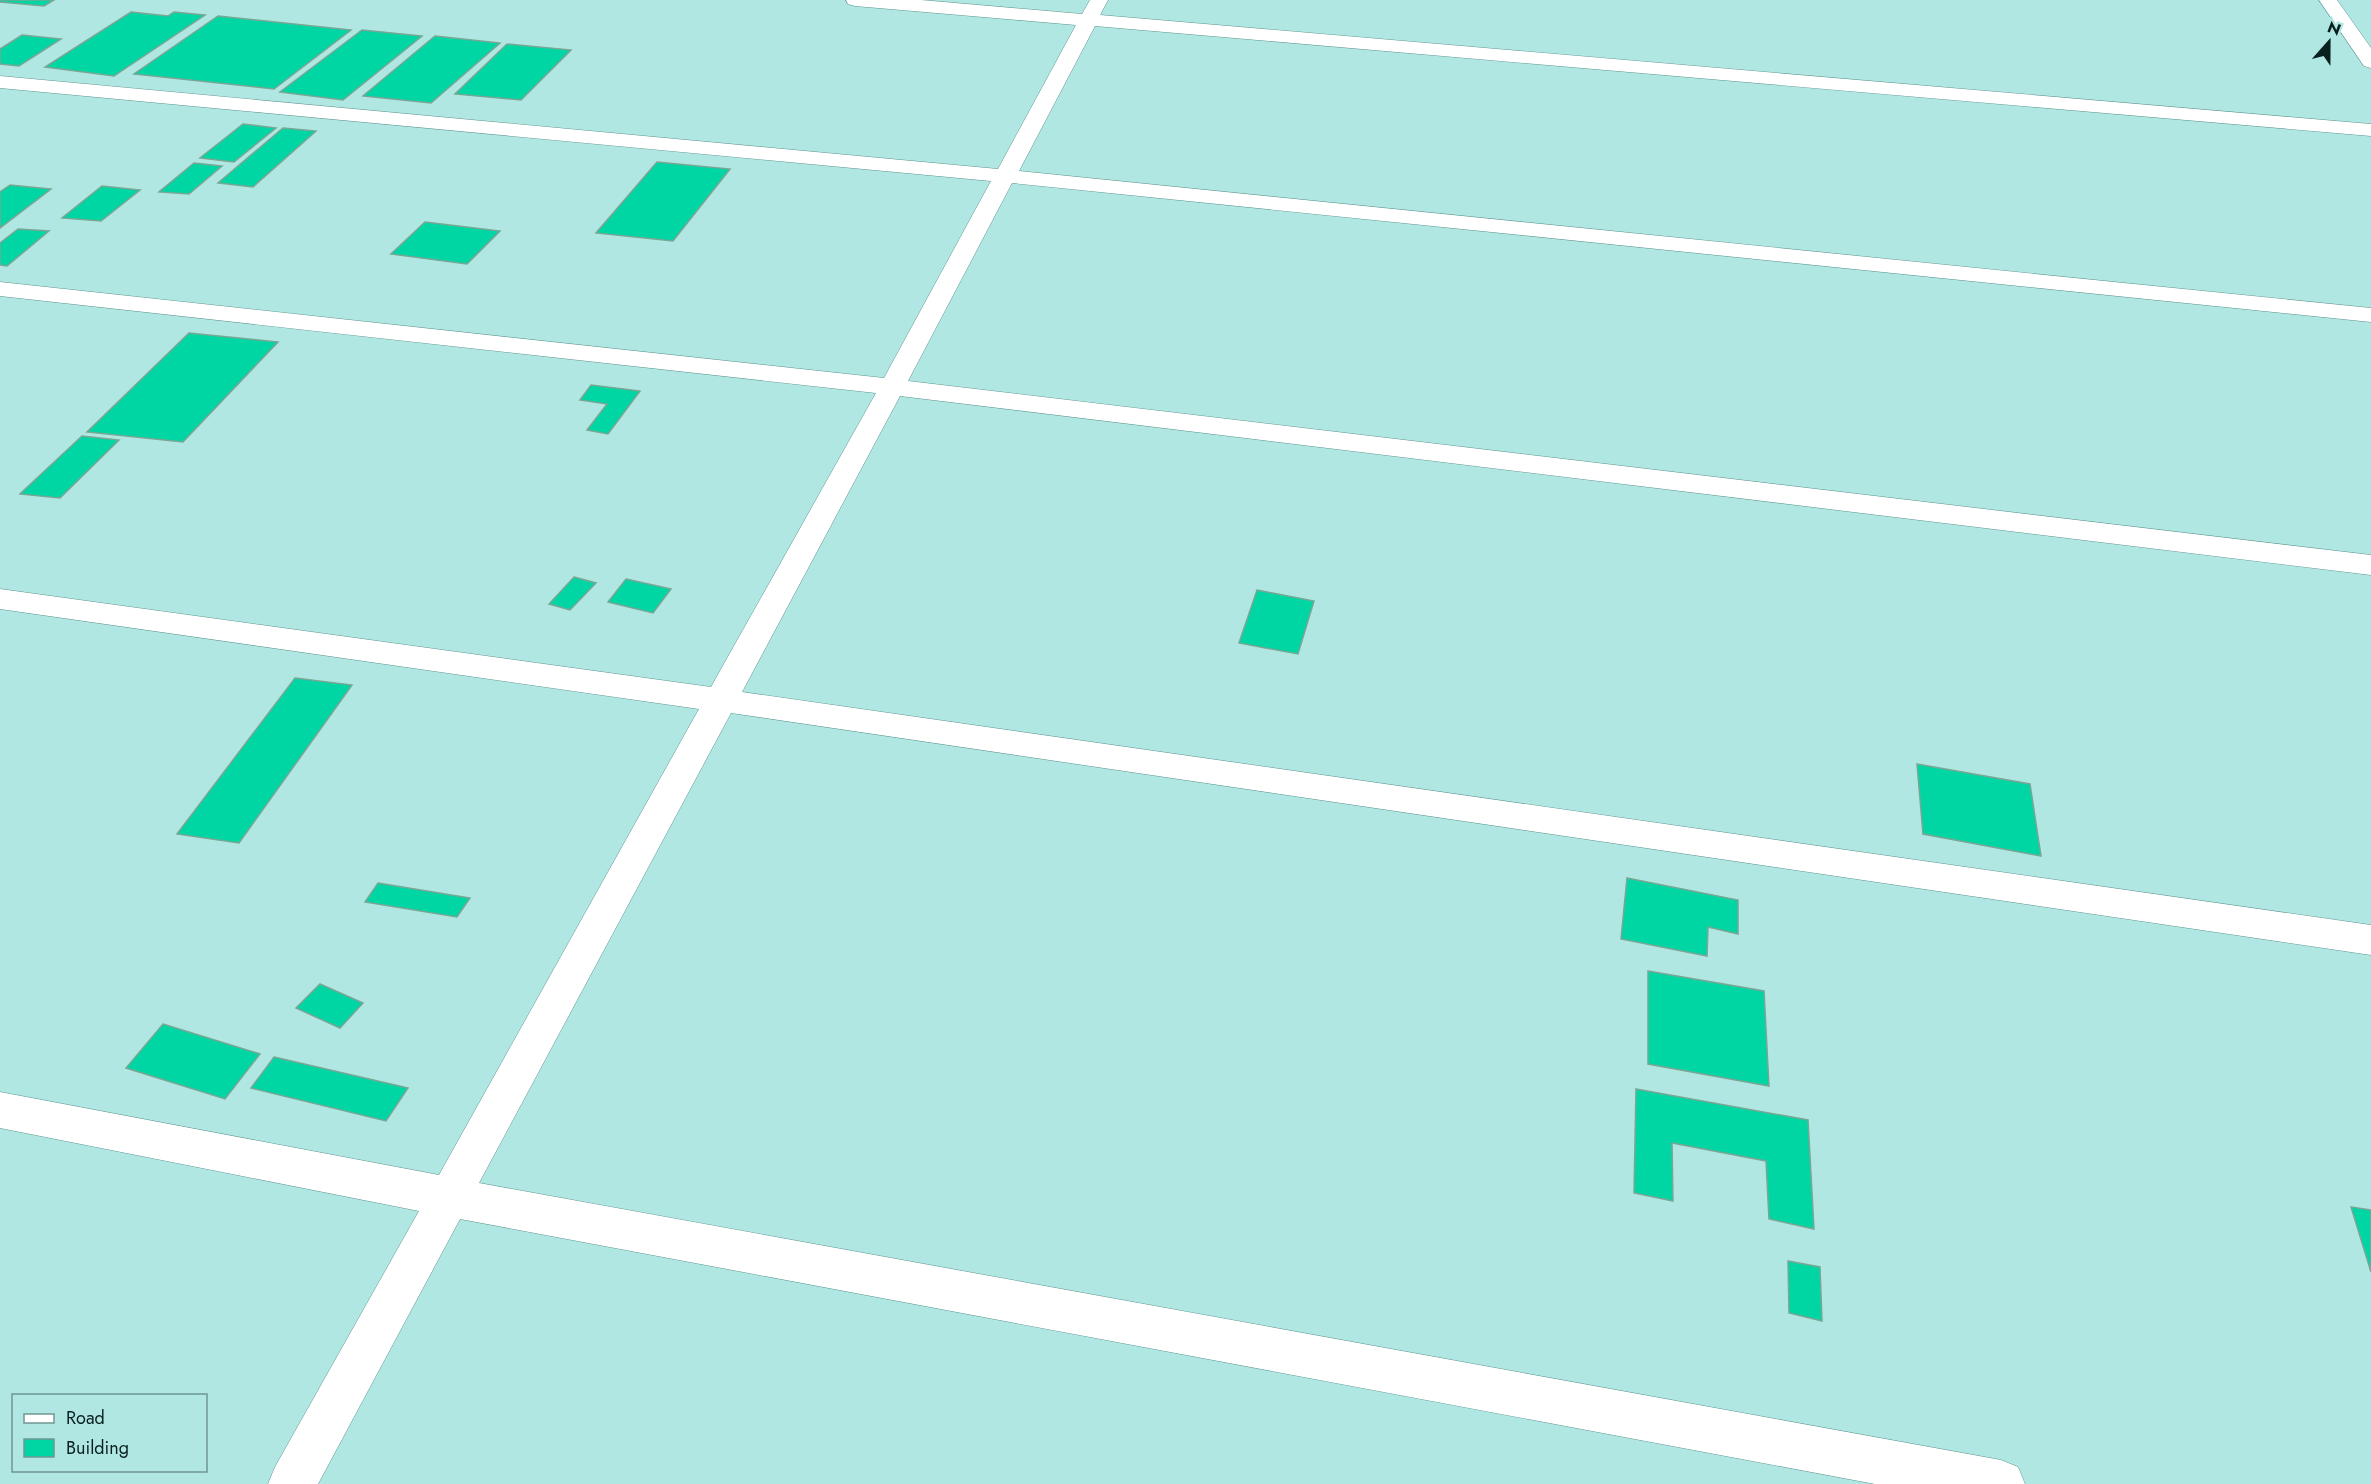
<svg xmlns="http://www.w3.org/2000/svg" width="2371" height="1484" viewBox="0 0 2371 1484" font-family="Jost,sans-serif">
	<rect width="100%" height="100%" fill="#b0e7e2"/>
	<g fill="#00d5a4" stroke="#78a795" stroke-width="1.5">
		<path d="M0,0H54L44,6L0,2Z"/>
		<path d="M131,12L168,16L174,12L205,15L114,76L45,67Z"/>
		<path d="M218,16L351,30L274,89L134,74Z"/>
		<path d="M362,30L422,36L343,100L280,92Z"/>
		<path d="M22,35L61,39L19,66L0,64V49Z"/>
		<path d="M435,36L500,43L431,103L363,96Z"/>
		<path d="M507,44L571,50L521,100L455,94Z"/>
		<path d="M243,124L276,128L234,162L200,158Z"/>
		<path d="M283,128L316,131L253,187L218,183Z"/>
		<path d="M657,162L730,169L673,241L596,233Z"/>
		<path d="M194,163L222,166L189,194L159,192Z"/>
		<path d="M10,185L51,189L0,228V192Z"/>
		<path d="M102,186L140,190L101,221L62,218Z"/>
		<path d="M425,222L500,231L467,264L391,254Z"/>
		<path d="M18,229L49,231L7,266L0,265V243Z"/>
		<path d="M189,333L278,342L183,442L87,432Z"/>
		<path d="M591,385L640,391L608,434L587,430L607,404L580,400Z"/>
		<path d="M82,436L119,440L60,498L20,494Z"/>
		<path d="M574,577L596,583L570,610L549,604Z"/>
		<path d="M626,579L671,589L653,613L608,602Z"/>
		<path d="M1257,590L1314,601L1298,654L1239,643Z"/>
		<path d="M295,678L352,685L239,843L177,834Z"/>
		<path d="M1917,764L2030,784L2041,856L1923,834Z"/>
		<path d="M1627,878L1738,900V934L1708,927L1707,956L1621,939Z"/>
		<path d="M378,883L470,898L457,917L365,902Z"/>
		<path d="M1648,971L1764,991L1769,1086L1648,1064Z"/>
		<path d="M320,984L363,1003L340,1028L296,1008Z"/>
		<path d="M163,1024L260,1054L225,1099L126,1068Z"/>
		<path d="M274,1057L408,1088L386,1121L251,1088Z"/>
		<path d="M1636,1089L1808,1120L1814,1229L1769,1219L1766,1161L1672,1143L1673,1201L1634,1193Z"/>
		<path d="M2351,1207L2371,1210V1272Z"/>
		<path d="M1788,1261L1820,1267L1822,1321L1789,1313Z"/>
	</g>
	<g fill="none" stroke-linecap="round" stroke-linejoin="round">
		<g stroke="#609590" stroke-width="1">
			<g id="minor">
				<path d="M846,0H921L1082,14L1090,0H1108L1100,15L2371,124V136L1095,26L1019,171L2371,308V322L1012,183L908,381L2371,555V575L900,396L742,692L2371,925V955L731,713L479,1183L2001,1460L2018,1467L2025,1484H1875L460,1219L318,1484H268L275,1467L419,1211L0,1128V1092L439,1175L699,709L0,609V589L711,687L876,393L0,296V282L884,378L991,181L0,88V76L998,169L1076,25L855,6L848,4Z"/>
				<path d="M2319,0H2337L2371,48V68L2364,66Z"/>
			</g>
		</g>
		<use href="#minor" fill="#fff" fill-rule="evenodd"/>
	</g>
	<rect x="12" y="1394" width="195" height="78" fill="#b0e7e2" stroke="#6e9794" stroke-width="1.5"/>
	<rect x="24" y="1414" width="30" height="9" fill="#ffffff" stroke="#6e9794" stroke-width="1.5"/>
	<text x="66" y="1424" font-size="18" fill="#0a201f">Road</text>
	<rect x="24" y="1439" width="30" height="18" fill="#00d5a4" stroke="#6e9794" stroke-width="1.5"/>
	<text x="66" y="1454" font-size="18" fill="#0a201f">Building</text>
	<g transform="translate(2329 42) rotate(21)" stroke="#b0e7e2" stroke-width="4.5" paint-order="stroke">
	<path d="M0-4.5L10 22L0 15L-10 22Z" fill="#0a201f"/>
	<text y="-9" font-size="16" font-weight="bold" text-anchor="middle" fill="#0a201f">N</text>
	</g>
</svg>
